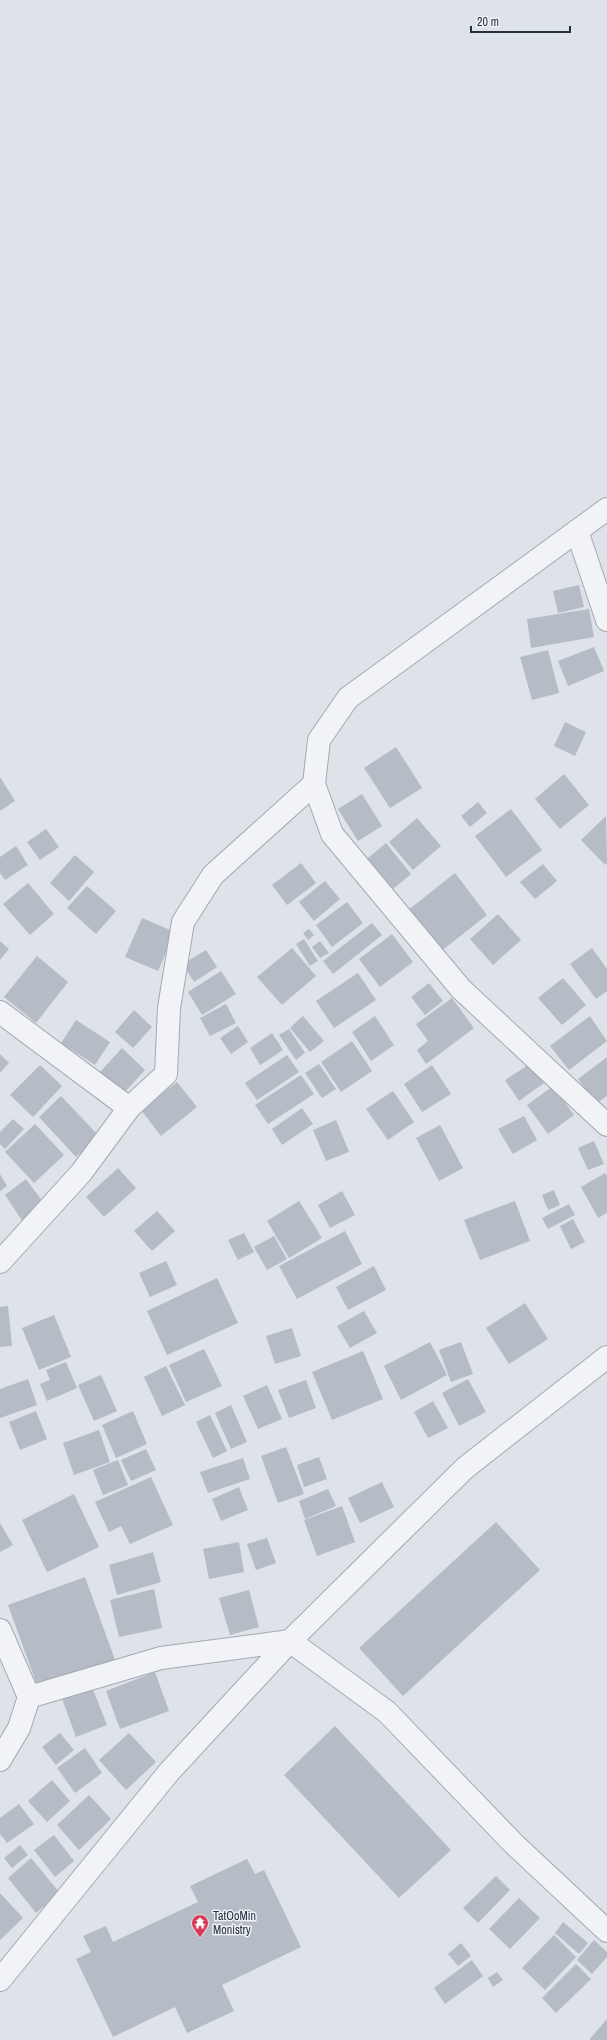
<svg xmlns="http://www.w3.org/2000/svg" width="607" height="2040" viewBox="0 0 607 2040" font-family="'Archivo Narrow',sans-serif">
	<rect width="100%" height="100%" fill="#dee2e9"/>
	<g fill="#b5bcc6">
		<path d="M579,585L584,607L558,613L553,591Z"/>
		<path d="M589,609L594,637L531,648L527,619Z"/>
		<path d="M594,647L604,671L568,686L558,661Z"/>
		<path d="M548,650L559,693L532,700L520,657Z"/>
		<path d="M565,722L586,732L575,756L554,746Z"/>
		<path d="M396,747L422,788L390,808L364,768Z"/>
		<path d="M564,774L589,805L560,829L535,799Z"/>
		<path d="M0,777L15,801L0,811Z"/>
		<path d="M362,794L382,826L358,841L338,809Z"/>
		<path d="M478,802L487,813L470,827L461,816Z"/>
		<path d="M511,809L542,850L506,877L475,836Z"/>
		<path d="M606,816L607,863L605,865L581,840Z"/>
		<path d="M417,818L441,846L413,870L389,842Z"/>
		<path d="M46,829L59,847L40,860L27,842Z"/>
		<path d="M386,843L411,874L387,894L362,863Z"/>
		<path d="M16,846L28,865L5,880L0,873V857Z"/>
		<path d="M75,855L94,872L69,901L50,883Z"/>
		<path d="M301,863L316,883L287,905L272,885Z"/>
		<path d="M543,864L557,881L535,899L520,882Z"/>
		<path d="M455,873L487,915L440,952L407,911Z"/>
		<path d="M325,881L340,899L314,921L299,902Z"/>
		<path d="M28,883L54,914L30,935L3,904Z"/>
		<path d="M87,886L116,911L96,934L67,908Z"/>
		<path d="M347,902L363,923L332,947L316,925Z"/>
		<path d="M498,914L521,940L493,965L470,939Z"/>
		<path d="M142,918L175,932L158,971L125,957Z"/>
		<path d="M372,923L382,935L333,974L323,961Z"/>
		<path d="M309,929L314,935L308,940L303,933Z"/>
		<path d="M392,934L413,962L380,987L359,959Z"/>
		<path d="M304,939L318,961L310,966L296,944Z"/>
		<path d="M0,941L9,949L0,960Z"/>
		<path d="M320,941L329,953L320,958L312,947Z"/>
		<path d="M292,948L316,976L282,1005L257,977Z"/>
		<path d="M592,948L607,969V991L596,999L570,964Z"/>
		<path d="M206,950L217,967L194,982L183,964Z"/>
		<path d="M37,956L68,982L36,1023L4,997Z"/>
		<path d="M221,971L236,994L202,1015L188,992Z"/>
		<path d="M358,973L376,1000L334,1028L316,1001Z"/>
		<path d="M563,978L586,1005L562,1025L538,998Z"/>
		<path d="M429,983L443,1001L425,1015L411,997Z"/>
		<path d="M452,998L474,1028L426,1064L417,1050L428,1041L416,1024Z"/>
		<path d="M226,1004L236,1023L210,1036L200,1018Z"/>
		<path d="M134,1010L152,1027L133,1048L115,1032Z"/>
		<path d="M303,1016L324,1041L310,1052L290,1028Z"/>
		<path d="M375,1016L394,1045L371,1061L352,1032Z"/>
		<path d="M590,1016L607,1041L569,1070L550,1046Z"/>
		<path d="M76,1020L110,1042L95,1065L61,1043Z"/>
		<path d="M238,1026L248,1042L231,1054L220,1038Z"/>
		<path d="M289,1029L305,1053L296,1060L279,1035Z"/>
		<path d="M272,1033L283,1050L260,1065L250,1048Z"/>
		<path d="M352,1041L372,1071L341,1092L321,1062Z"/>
		<path d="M122,1048L145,1070L123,1094L100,1072Z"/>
		<path d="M0,1054L9,1063L0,1073Z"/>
		<path d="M287,1055L299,1072L257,1100L245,1083Z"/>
		<path d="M607,1057V1096L596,1104L578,1079Z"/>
		<path d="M319,1064L336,1089L322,1098L305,1073Z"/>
		<path d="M530,1064L544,1083L519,1101L505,1080Z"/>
		<path d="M40,1065L62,1086L33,1117L10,1095Z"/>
		<path d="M432,1065L451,1094L422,1112L404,1084Z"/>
		<path d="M301,1075L314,1094L268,1124L255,1105Z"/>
		<path d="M177,1082L197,1107L161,1136L141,1110Z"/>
		<path d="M553,1086L574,1115L548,1134L527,1105Z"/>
		<path d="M393,1091L414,1122L388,1140L366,1109Z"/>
		<path d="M61,1096L99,1136L76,1157L39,1117Z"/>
		<path d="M302,1108L313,1124L282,1145L272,1129Z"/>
		<path d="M524,1116L537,1140L513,1154L498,1129Z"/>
		<path d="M13,1119L24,1129L5,1149L0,1144V1132Z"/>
		<path d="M336,1120L349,1152L326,1161L313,1130Z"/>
		<path d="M35,1124L64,1155L34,1183L5,1152Z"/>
		<path d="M440,1125L463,1168L439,1181L416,1138Z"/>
		<path d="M594,1141L604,1164L588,1170L578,1148Z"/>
		<path d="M118,1168L136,1188L104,1217L86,1197Z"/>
		<path d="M605,1173L607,1176V1213L598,1218L581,1187Z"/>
		<path d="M0,1174L7,1186L0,1191Z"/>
		<path d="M26,1179L46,1206L23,1222L5,1195Z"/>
		<path d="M554,1190L560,1205L548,1210L542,1195Z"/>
		<path d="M342,1191L355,1215L330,1228L318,1205Z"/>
		<path d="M299,1201L322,1238L289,1258L267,1221Z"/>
		<path d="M515,1201L530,1241L480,1260L464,1220Z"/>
		<path d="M569,1204L575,1215L548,1229L542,1218Z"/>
		<path d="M157,1211L175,1231L152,1251L134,1231Z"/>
		<path d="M573,1219L585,1242L571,1249L560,1226Z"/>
		<path d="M345,1231L362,1264L297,1299L279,1266Z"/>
		<path d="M244,1233L254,1252L238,1260L228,1240Z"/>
		<path d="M274,1236L287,1259L267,1270L254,1247Z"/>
		<path d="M166,1261L177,1285L150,1297L139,1273Z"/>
		<path d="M374,1266L386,1290L348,1310L336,1287Z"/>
		<path d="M217,1278L238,1323L167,1355L147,1311Z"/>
		<path d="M525,1303L548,1339L509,1364L486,1328Z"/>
		<path d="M8,1306L12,1346L0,1347V1307Z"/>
		<path d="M364,1311L377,1333L350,1348L337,1326Z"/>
		<path d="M54,1315L71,1357L39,1370L22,1328Z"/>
		<path d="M292,1328L301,1356L275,1364L266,1336Z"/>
		<path d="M430,1342L447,1375L401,1400L384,1366Z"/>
		<path d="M461,1342L473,1374L451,1382L439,1350Z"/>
		<path d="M204,1349L222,1386L186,1402L169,1365Z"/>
		<path d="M363,1351L383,1399L332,1420L312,1372Z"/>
		<path d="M66,1362L77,1388L47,1401L40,1384L50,1380L46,1370Z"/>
		<path d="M166,1366L185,1405L162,1416L144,1377Z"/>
		<path d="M101,1375L117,1411L94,1421L78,1385Z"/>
		<path d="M28,1379L37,1405L0,1418V1389Z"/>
		<path d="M468,1379L486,1412L459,1426L442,1393Z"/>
		<path d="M306,1380L316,1408L289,1418L278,1390Z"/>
		<path d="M267,1385L282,1419L258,1429L243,1396Z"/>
		<path d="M433,1401L448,1428L428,1438L414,1412Z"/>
		<path d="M231,1405L247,1442L231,1449L215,1413Z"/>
		<path d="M36,1411L47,1439L20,1450L9,1422Z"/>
		<path d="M133,1411L147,1444L116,1458L102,1425Z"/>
		<path d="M210,1415L227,1451L213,1458L196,1422Z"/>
		<path d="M99,1430L110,1462L74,1475L63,1443Z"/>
		<path d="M286,1447L304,1494L278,1503L261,1456Z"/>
		<path d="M146,1449L156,1470L131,1481L121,1460Z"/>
		<path d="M319,1457L327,1479L304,1487L297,1465Z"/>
		<path d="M243,1458L250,1479L208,1493L200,1472Z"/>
		<path d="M118,1460L128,1485L103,1495L93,1470Z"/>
		<path d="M151,1477L173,1525L130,1544L121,1526L109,1532L95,1502Z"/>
		<path d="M382,1482L394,1507L360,1523L348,1498Z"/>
		<path d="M239,1487L248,1510L221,1521L212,1499Z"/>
		<path d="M328,1489L336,1506L305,1519L299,1501Z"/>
		<path d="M74,1494L99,1547L47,1572L22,1520Z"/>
		<path d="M342,1506L355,1542L317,1556L304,1520Z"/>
		<path d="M496,1522L540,1570L403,1696L359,1648Z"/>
		<path d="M0,1523L13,1545L0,1552Z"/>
		<path d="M267,1538L276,1563L256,1570L247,1544Z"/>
		<path d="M239,1542L244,1572L209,1579L203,1549Z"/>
		<path d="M153,1552L161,1582L117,1595L109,1565Z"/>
		<path d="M85,1577L115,1660L38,1688L8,1605Z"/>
		<path d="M154,1589L162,1628L119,1637L110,1600Z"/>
		<path d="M249,1590L259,1627L230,1635L219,1598Z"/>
		<path d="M155,1672L169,1711L120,1729L106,1691Z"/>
		<path d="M90,1682L107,1725L76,1737L60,1693Z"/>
		<path d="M335,1726L451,1850L399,1898L284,1775Z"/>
		<path d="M60,1733L74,1750L56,1765L42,1747Z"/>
		<path d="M129,1733L156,1762L126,1790L99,1760Z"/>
		<path d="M85,1748L102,1773L75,1793L57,1768Z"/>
		<path d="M52,1780L70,1801L47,1822L28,1801Z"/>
		<path d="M89,1795L111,1819L79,1850L57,1825Z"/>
		<path d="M19,1804L34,1824L7,1843L0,1834V1818Z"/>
		<path d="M54,1835L74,1861L55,1877L34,1850Z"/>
		<path d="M20,1845L28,1855L12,1868L4,1858Z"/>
		<path d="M31,1858L60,1893L36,1913L8,1878Z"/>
		<path d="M247,1859L255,1874L264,1870L301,1947L222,1985L234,2011L187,2033L175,2007L113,2037L76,1959L91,1952L83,1936L106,1926L113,1942L198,1902L190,1886Z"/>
		<path d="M496,1876L510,1890L478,1923L463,1908Z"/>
		<path d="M0,1893L23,1918L0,1940Z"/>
		<path d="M519,1898L540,1918L510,1949L489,1929Z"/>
		<path d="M563,1922L588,1943L579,1954L555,1933Z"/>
		<path d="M554,1935L576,1957L545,1990L522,1968Z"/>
		<path d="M594,1940L607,1952V1957L592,1974L577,1960Z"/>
		<path d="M461,1943L471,1956L458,1966L448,1954Z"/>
		<path d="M472,1960L483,1976L445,2004L434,1988Z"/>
		<path d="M576,1964L591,1979L556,2013L542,1998Z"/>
		<path d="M497,1972L503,1980L493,1987L488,1978Z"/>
		<path d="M607,2019V2040H589Z"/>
	</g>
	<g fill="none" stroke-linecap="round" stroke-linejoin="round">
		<g stroke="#a3a9b3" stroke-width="24">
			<g id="minor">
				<path d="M607,509L348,698L319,740L314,784L332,834L461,989L607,1125"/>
				<path d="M577,531L607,620"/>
				<path d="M0,1012L129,1108"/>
				<path d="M0,1262L81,1173L129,1108L166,1074L169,1008L183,922L213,875L314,784"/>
				<path d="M0,1630L29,1697L19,1728L0,1760"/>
				<path d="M29,1697L161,1658L290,1641L387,1712L514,1844L607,1931"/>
				<path d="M0,1980L169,1772L290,1641L465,1468L607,1357"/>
			</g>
		</g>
		<use href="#minor" stroke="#f1f3f7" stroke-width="22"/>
	</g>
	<defs>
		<g id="temple-pin" transform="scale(0.9)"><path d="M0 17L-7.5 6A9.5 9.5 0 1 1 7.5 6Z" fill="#d53c55" stroke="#eef1f6"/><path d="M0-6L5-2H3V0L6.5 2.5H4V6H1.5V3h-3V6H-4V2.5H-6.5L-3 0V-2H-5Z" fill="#fff"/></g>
	</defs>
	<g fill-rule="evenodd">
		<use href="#temple-pin" x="200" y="1923"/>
	</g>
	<g text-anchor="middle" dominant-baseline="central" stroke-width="3" stroke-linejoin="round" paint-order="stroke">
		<g font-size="12" fill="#273040" stroke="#eef1f6" text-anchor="start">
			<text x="213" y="1916">TatOoMin<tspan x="213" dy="14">Monistry</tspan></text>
		</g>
	</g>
	<path d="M471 26v6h99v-6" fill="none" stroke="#273040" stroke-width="2"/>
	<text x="477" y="26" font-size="12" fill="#273040" stroke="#eef1f6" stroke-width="3" paint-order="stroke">20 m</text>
</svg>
